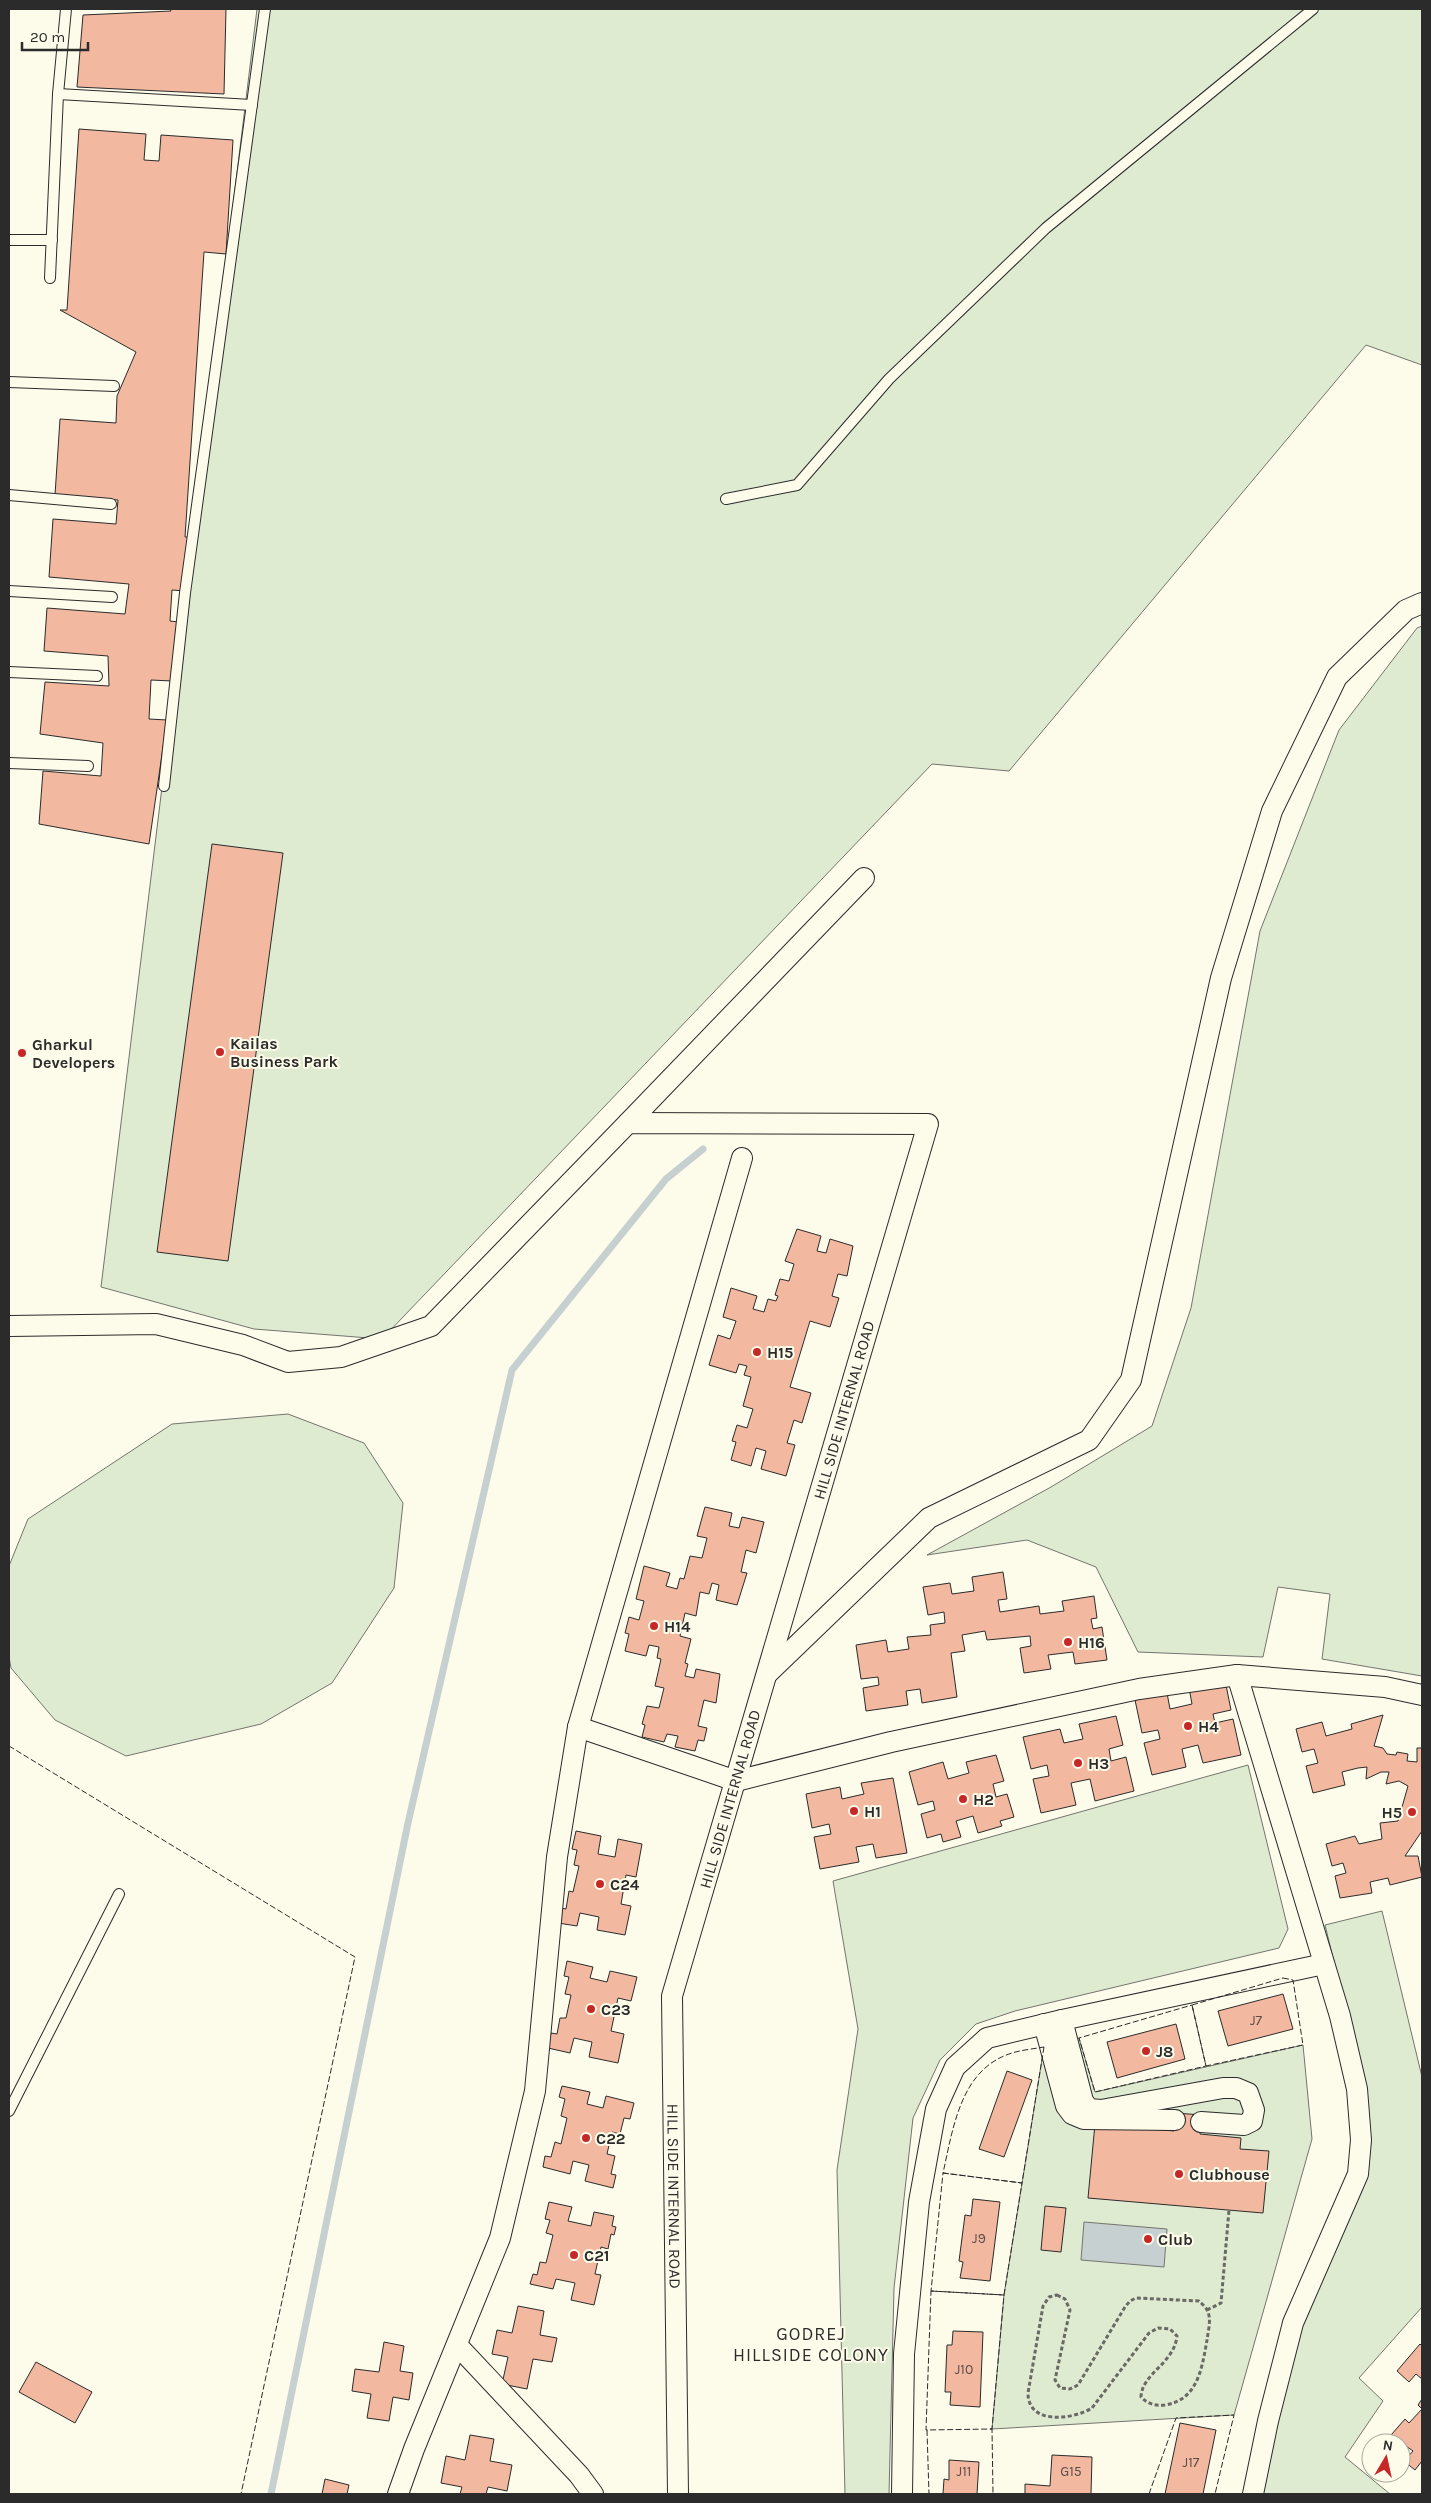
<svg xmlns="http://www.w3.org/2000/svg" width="1431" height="2503" viewBox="0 0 1431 2503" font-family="Karla,sans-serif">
	<rect width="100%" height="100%" fill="#fdfbea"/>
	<g fill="#deebd1" stroke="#74746e">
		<path d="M257,9H1422V365L1366,345L1009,771L932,764L382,1339L254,1329L101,1287Z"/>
		<path d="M1422,626V1676L1322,1659L1330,1594L1278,1587L1263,1657L1138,1652L1096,1567L1027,1540L927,1555L1051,1487L1152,1426L1191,1308L1260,931L1339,730L1417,628Z"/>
		<path d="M288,1414L364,1443L403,1503L394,1588L332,1683L261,1724L126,1756L55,1720L11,1668L9,1657V1566L28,1519L172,1424Z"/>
		<path d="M1248,1765L1288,1929L1279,1948L1015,2011L976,2024L940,2060L913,2118L894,2288L889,2494H845L837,2170L858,2029L833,1881Z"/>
		<path d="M1382,1911L1422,2077V2307L1359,2378L1383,2401L1345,2457L1390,2494H1258L1303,2318L1361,2140L1360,2068L1325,1925Z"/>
		<path d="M1079,2038L1095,2092L1303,2045L1312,2139L1234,2415L992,2429L1004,2295L1044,2047Z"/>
	</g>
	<path fill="#c7d0d0" stroke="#74746e" d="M1084,2222L1167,2229L1164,2267L1081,2260Z"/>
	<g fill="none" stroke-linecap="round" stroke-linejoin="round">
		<path stroke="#c7d0d0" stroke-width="7" d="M271,2494L408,1823L512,1370L666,1179L703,1149"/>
	</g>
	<g fill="#f2b8a0" stroke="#2b2b2b">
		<path d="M170,9H226L224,94L77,87L83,15L171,11Z"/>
		<path d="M79,129L146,134L144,160L159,161L161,135L233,140L226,254L204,252L185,537H188L185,591L172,590L170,621L179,622L172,681L151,680L149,719L167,720L149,844L39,824L43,771L101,776L103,743L40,734L45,682L109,686L108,656L44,651L47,608L125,614L129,584L49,577L53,519L116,524L118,500L55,495L60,419L116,423L117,396L136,352L60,310H67Z"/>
		<path d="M212,844L283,853L228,1261L157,1252Z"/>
		<path d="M797,1229L821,1236L817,1251L826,1253L830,1239L853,1246L847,1276L838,1274L832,1296L839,1298L830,1327L810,1321L790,1387L811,1393L802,1423L794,1420L787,1443L795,1445L786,1476L761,1469L766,1451L756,1448L751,1466L731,1460L736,1442L732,1441L737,1425L747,1428L753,1409L743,1406L751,1377L744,1375L747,1366L739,1364L736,1373L709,1365L718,1335L730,1339L736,1321L723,1317L731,1288L757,1296L753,1309L764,1312L768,1299L776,1301L778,1296L775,1295L780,1279L789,1281L794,1264L785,1261Z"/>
		<path d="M705,1507L732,1513L729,1526L739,1528L742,1517L764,1522L756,1553L746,1550L741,1572L747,1573L737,1605L716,1600L719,1585L712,1583L709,1594L700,1592L696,1616L685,1613L680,1636L691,1639L685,1663L688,1664L685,1676L694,1678L696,1669L720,1674L716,1703L704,1700L698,1726L707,1728L704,1741L698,1740L695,1751L675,1747L678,1736L667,1734L664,1742L642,1737L645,1725L642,1724L647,1706L659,1708L664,1688L655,1686L661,1659L657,1658L659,1647L649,1645L646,1656L625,1651L629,1634L625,1633L629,1617L639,1620L644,1601L636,1599L644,1566L670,1573L666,1586L677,1589L680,1578L684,1579L690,1556L702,1558L707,1538L697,1536Z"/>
		<path d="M1003,1572L1007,1599L998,1600L1000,1612L1039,1606L1040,1614L1064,1611L1062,1601L1094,1596L1097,1618L1091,1619L1093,1629L1102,1627L1107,1660L1075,1664L1073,1652L1048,1655L1051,1669L1024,1673L1020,1648L1031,1646L1030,1636L987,1640L985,1631L962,1635L965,1651L951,1653L957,1697L922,1703L920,1689L906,1691L908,1705L866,1711L863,1688L879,1685L878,1677L861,1679L856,1645L886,1640L888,1652L909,1649L907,1637L931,1635L930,1625L945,1623L944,1612L928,1615L923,1587L950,1583L952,1594L974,1591L972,1577Z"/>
		<path d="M1225,1680L1231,1710L1213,1714L1215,1723L1233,1719L1241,1755L1203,1763L1198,1745L1182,1749L1186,1767L1152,1775L1144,1743L1160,1739L1158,1730L1142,1733L1135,1700L1167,1693L1170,1709L1192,1704L1189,1688Z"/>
		<path d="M1383,1715L1374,1746L1383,1748L1387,1754L1396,1755L1397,1752L1408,1754L1407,1761L1417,1762V1748H1422V1831L1405,1856H1418L1422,1877L1390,1885L1388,1878L1370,1882L1372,1893L1340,1898L1335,1876L1346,1873L1343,1863L1332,1866L1326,1844L1355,1836L1359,1844L1382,1839L1380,1823L1398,1821L1408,1786L1399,1781L1386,1784L1389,1772H1381L1366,1779L1367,1767L1358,1768L1342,1772L1345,1785L1313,1793L1306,1766L1318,1763L1314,1749L1302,1752L1296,1729L1322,1722L1326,1736L1352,1729L1351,1724Z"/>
		<path d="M1116,1716L1123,1745L1109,1749L1111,1761L1126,1757L1134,1791L1095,1801L1090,1779L1071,1783L1076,1805L1041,1813L1033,1779L1049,1776L1047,1765L1031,1769L1023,1737L1060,1729L1064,1743L1083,1739L1079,1724Z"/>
		<path d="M996,1755L1004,1781L993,1784L996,1797L1007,1794L1014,1817L1000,1821L1002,1826L978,1833L973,1816L956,1821L961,1837L943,1842L941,1834L927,1838L921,1814L935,1810L933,1801L918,1805L909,1772L943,1762L948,1779L969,1773L966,1762Z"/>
		<path d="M893,1778L907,1853L876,1858L873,1844L856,1847L859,1862L820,1869L814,1837L831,1834L829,1824L812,1828L806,1794L840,1787L842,1799L864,1794L861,1783Z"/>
		<path d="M576,1831L601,1836L598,1854L615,1857L618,1839L642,1844L636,1877L626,1875L621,1904L631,1906L625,1935L597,1930L599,1917L580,1913L577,1926L558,1923L561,1908L566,1909L569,1891L573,1892L579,1866L574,1865L577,1850L572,1849Z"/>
		<path d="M567,1961L593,1967L590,1978L607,1982L610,1971L637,1977L631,2001L618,1998L611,2031L624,2034L618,2063L589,2057L592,2042L574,2038L570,2053L548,2048L551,2033L557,2034L560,2018H566L571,1995L565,1994L569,1977L564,1976Z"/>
		<path d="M1283,1994L1293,2029L1228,2046L1218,2011Z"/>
		<path d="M1176,2024L1185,2059L1117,2078L1107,2042Z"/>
		<path d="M1007,2071L1032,2080L1004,2157L979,2149Z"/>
		<path d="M562,2086L590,2092L587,2104L603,2108L606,2096L634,2103L630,2119L624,2118L620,2134L612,2132L607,2154L615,2156L611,2174L616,2175L613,2188L585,2181L589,2165L573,2161L570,2174L543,2167L545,2156L551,2157L555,2142L561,2144L567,2118L561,2116L565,2099L559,2097Z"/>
		<path d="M1175,2113L1202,2115L1200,2134L1241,2138L1240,2149L1269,2151L1263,2213L1088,2198L1095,2124L1174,2131Z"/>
		<path d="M973,2199L1000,2202L990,2281L960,2278L963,2262L959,2261L965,2215L971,2216Z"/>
		<path d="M549,2202L572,2207L568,2221L591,2226L594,2212L614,2216L612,2226L616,2227L614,2235L611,2234L608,2249L601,2247L595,2274L601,2275L594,2305L571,2300L575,2283L556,2279L553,2289L530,2284L533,2274L537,2275L540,2262L546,2263L553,2235L546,2233L550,2220L545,2219Z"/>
		<path d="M1045,2206L1066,2208L1061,2252L1041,2250Z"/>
		<path d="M518,2306L544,2311L540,2335L557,2338L552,2362L533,2359L527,2389L502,2384L508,2357L492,2354L497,2330L512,2333Z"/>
		<path d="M953,2331L983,2332L980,2407L950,2405L951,2392H945L947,2345H952Z"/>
		<path d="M384,2342L404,2346L400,2371L413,2373L409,2400L393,2397L389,2421L367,2418L371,2394L352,2391L355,2369L379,2372Z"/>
		<path d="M1420,2344L1422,2346V2379L1416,2374L1409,2382L1397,2371Z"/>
		<path d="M36,2362L92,2392L75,2423L19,2392Z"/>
		<path d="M1422,2399V2461L1415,2470L1404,2461L1413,2451L1406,2446L1401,2451V2443H1384L1405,2419L1409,2423L1422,2409L1418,2405Z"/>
		<path d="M1180,2423L1216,2430L1203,2494H1165Z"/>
		<path d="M470,2435L494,2439L490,2461L512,2465L507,2491L488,2487L486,2494H460L462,2487L441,2483L446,2456L465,2460Z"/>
		<path d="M1052,2455L1092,2457L1091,2494H1025V2484L1050,2486Z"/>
		<path d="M949,2460L979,2462L977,2494H943L944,2479L949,2480Z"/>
		<path d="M325,2479L349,2485L347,2494H322Z"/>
	</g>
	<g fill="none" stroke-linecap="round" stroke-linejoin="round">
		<g stroke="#2b2b2b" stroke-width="12">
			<g id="lane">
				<path d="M58,94L252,105"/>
				<path d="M9,240H52"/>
				<path d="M50,278L58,94L66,9"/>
				<path d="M9,382L114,386"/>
				<path d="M9,495L111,504"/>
				<path d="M726,499L797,485L889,379L1046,228L1313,9"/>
				<path d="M9,591L112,597"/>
				<path d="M9,672L97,676"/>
				<path d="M9,763L88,766"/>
				<path d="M164,786L185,593L265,9"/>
				<path d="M9,2111L119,1894"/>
			</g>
		</g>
		<g stroke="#2b2b2b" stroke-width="22">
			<g id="street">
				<path d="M628,1123L864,878"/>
				<path id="s1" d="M9,1326L156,1324L243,1345L288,1362L341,1357L431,1326L628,1123L928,1124L672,1996L678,2494"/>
				<path d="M767,1674L929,1518L1089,1440L1131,1380L1221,978L1272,811L1337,677L1406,610L1422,603"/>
				<path d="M1237,1675L1340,2016L1357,2089L1361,2140L1358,2174L1293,2323L1268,2421L1253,2494"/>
				<path d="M578,1727L736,1781L891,1742L1139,1689L1237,1675L1385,1687L1422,1695"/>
				<path d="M1062,2020L1083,2101L1089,2109L1101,2110L1223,2088H1236L1248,2093L1254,2110L1252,2121L1244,2125L1201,2122"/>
				<path d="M1044,2024L1066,2106L1072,2114L1084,2119L1175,2120"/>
				<path d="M457,2345L579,2475L593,2494"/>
				<path d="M398,2494L414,2449L500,2238L535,2091L557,1857L578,1727L742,1158"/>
				<path d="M902,2494L904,2354L919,2202L936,2109L955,2067L987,2038L1062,2020L1324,1964"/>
			</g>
		</g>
		<g stroke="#6a6964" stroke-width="3" stroke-dasharray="4 2.5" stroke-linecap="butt">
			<path d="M1057,2295L1065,2299L1070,2310L1055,2380L1060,2388L1070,2389L1078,2385L1125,2307L1130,2301L1136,2298L1199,2301C1202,2304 1206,2307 1207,2310C1212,2319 1208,2331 1207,2340C1202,2368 1198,2400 1165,2405C1155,2406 1148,2404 1141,2397C1142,2373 1174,2364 1177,2336L1170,2329L1158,2328L1149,2333L1092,2408C1072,2420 1028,2425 1028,2393L1043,2306L1049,2297Z"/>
			<path d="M1207,2310L1221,2303L1229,2210"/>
		</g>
		<use href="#lane" stroke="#fdfbea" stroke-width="10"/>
		<use href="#street" stroke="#fdfbea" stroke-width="20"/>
		<g stroke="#2b2b2b" stroke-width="1" stroke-dasharray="6 2.5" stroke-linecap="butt">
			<path d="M9,1746L355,1957L241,2494"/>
			<path d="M1283,1978L1293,1980L1303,2045L1206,2066L1192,2005Z"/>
			<path d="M1192,2005L1206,2066L1095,2092L1079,2038Z"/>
			<path d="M1044,2047L1022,2183L943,2173C953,2129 960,2071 1009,2054C1020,2050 1033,2049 1044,2047Z"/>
			<path d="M943,2173L1022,2183L1004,2295L931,2291Z"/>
			<path d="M931,2291L1004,2295L992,2429L926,2430Z"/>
			<path d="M990,2429H992L993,2494"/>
			<path d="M927,2430L929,2494"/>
			<path d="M1149,2494L1176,2418L1234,2415L1215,2494"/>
		</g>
	</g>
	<g fill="#c62828" stroke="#fdfbea" stroke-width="2">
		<circle cx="220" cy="1052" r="5"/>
		<circle cx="22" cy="1053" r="5"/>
		<circle cx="757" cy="1352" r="5"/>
		<circle cx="654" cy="1626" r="5"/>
		<circle cx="1068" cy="1642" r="5"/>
		<circle cx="1188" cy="1726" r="5"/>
		<circle cx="1078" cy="1763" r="5"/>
		<circle cx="963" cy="1799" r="5"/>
		<circle cx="854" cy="1811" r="5"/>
		<circle cx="1412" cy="1812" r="5"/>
		<circle cx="600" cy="1884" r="5"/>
		<circle cx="591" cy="2009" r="5"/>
		<circle cx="1146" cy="2051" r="5"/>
		<circle cx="586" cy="2138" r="5"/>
		<circle cx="1179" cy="2174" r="5"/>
		<circle cx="1148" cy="2239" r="5"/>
		<circle cx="574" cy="2255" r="5"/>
	</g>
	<g text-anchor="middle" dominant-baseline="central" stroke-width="4" stroke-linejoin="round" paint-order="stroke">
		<g font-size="14" fill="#5d4e48">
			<text x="1256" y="2020">J7</text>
			<text x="979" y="2238">J9</text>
			<text x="964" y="2369">J10</text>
			<text x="1191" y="2462">J17</text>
			<text x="964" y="2471">J11</text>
			<text x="1071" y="2471">G15</text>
		</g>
		<g font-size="16" font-weight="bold" fill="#2b2b2b" stroke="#fdfbea" text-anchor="start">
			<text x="230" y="1043">Kailas<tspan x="230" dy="18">Business Park</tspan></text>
			<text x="32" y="1044">Gharkul<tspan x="32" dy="18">Developers</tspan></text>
			<text x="767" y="1352">H15</text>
			<text x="664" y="1626">H14</text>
			<text x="1078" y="1642">H16</text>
			<text x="1198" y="1726">H4</text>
			<text x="1088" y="1763">H3</text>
			<text x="973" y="1799">H2</text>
			<text x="864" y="1811">H1</text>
			<text x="1402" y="1812" text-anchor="end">H5</text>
			<text x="610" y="1884">C24</text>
			<text x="601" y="2009">C23</text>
			<text x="1156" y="2051">J8</text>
			<text x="596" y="2138">C22</text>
			<text x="1189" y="2174">Clubhouse</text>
			<text x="1158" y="2239">Club</text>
			<text x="584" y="2255">C21</text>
		</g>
		<g font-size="16" fill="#2b2b2b" stroke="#fdfbea">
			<text transform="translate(844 1410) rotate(-74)">HILL SIDE INTERNAL ROAD</text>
			<text transform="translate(730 1799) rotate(-74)">HILL SIDE INTERNAL ROAD</text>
			<text stroke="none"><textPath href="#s1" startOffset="2125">HILL SIDE INTERNAL ROAD</textPath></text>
		</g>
		<g font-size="18" letter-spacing="1" fill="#2b2b2b" stroke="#fdfbea">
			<text x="811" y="2334">GODREJ<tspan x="811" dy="21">HILLSIDE COLONY</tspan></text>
		</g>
	</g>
	<rect width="1431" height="2503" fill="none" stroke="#2b2b2b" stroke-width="20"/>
	<g transform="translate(1386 2458) rotate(9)"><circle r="24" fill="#fdfbea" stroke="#a9a89e"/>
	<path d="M0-4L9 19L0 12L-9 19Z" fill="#c62828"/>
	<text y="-8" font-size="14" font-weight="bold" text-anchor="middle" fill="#2b2b2b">N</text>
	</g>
	<path d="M22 42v8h66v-8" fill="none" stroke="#2b2b2b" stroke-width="2.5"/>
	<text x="30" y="42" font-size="15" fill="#2b2b2b" stroke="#fdfbea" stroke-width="4" paint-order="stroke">20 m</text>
</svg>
